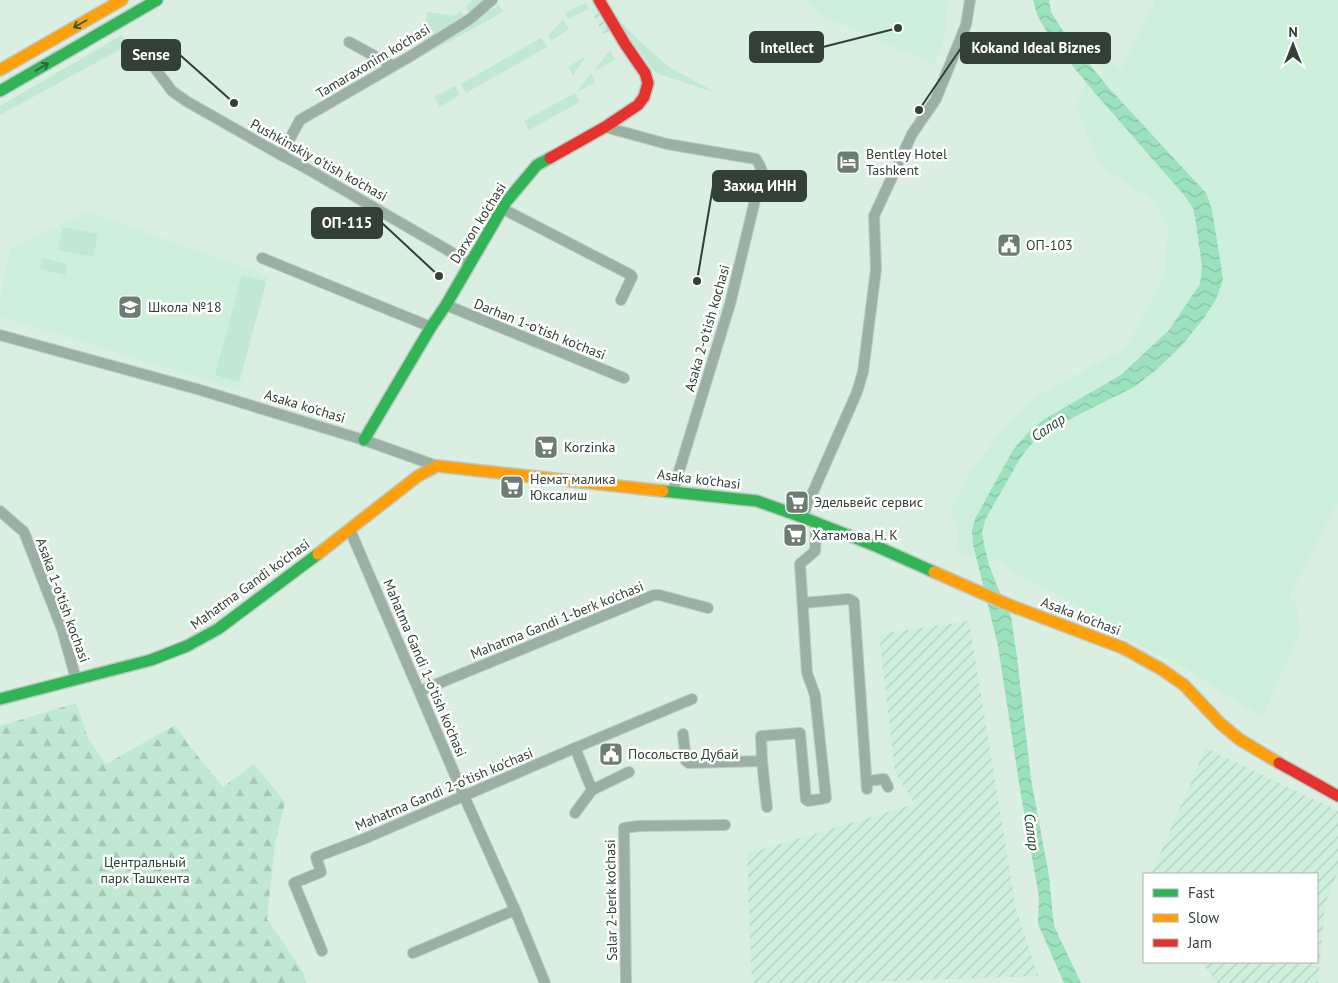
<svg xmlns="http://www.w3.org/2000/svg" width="1338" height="983" viewBox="0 0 1338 983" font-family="'PT Sans',sans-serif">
	<defs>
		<pattern id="industrial-furrows" width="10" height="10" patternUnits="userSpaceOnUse" patternTransform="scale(1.25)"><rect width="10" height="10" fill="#cdefdb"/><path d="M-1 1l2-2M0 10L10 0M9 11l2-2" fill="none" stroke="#b0cebd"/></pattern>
		<pattern id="forest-firs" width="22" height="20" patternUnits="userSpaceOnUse" patternTransform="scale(1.25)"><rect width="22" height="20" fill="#c0e8d2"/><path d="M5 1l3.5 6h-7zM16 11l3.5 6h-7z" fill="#a5c8b5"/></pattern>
		<pattern id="water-waves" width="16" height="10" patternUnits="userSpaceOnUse" patternTransform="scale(1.25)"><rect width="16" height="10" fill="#9ae1bc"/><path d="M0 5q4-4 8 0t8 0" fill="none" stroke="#85c2a2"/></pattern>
	</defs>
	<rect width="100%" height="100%" fill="#daeee2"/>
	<g fill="#cdefdb">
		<path d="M807,0H948L945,34L935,65L819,14Z"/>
		<path d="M1156,0H1338V502L1288,598L1296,603L1300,632L1262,717L1180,665L1099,626L1103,618L1024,578L996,560L986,562L956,551L959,528L950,511L970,473L1002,430L1036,397L1127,347L1165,274L1168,228L1153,200L1099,165L1076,106L1086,85L1103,74L1096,64L1100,53L1120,70Z"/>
		<path d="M88,212L268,276L238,390L0,316V298L10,249Z"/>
	</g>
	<g fill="url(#industrial-furrows)">
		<path d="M598,7L611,30L603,34L591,10Z"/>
		<path d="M969,621L1016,909L1038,976L825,983H752L747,854L915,804L895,772L879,634Z"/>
		<path d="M1205,748L1338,811V872L1325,904L1318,983H1217L1202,962H1317V874H1151L1191,783Z"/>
	</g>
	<g fill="#c0e8d2">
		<path d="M472,0H487L470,14L466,7Z"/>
		<path d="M586,3L589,9L568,19L565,13Z"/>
		<path d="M603,3L635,37L669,67L716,93L656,73Z"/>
		<path d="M499,5L503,12L419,58L418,56Z"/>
		<path d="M460,11L466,18L422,45L427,12L455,16Z"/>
		<path d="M563,19L569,29L551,41L548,36Z"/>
		<path d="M122,35L128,45L0,115V106Z"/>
		<path d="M541,38L547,47L466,93L461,84Z"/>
		<path d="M610,50L615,60L594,71Z"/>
		<path d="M586,56L573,75L568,67Z"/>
		<path d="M591,73L595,82L577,92Z"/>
		<path d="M455,86L460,95L440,107L434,97Z"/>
		<path d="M575,93L580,102L529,130L524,121Z"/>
		<path d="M63,227L98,234L93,257L58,250Z"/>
		<path d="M43,258L67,264L65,275L40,269Z"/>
		<path d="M242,275L266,282L239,382L215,375Z"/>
	</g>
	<path fill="url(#forest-firs)" d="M76,703L89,740L106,764L175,725L188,744L223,787L254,764L285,802L275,844L267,919L303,972L306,983H0V726Z"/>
	<path fill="url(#water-waves)" d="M1033,0H1049L1051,12L1064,32L1107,86L1206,193L1212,210L1223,279L1216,299L1204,318L1183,344L1156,370L1134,387L1050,429L1034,441L1021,457L985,520L982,533L984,544L989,565L997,586L1011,616L1017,657L1031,779L1049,876L1054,926L1081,983H1064L1038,924L1039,897L1021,795L998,646L973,544L972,531L975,519L1013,450L1028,433L1043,420L1062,409L1121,375L1169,330L1200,284L1202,266L1196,223L1193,208L1184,195L1094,92L1053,42L1038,17Z"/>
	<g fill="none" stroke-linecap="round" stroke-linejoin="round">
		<g stroke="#bacac1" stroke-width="12">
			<g id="street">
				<path d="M349,42L393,66"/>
				<path d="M142,51L172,91L186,101L281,155L304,167L470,263"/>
				<path d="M605,127L667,144L756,159L759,164L762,171L730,304L673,491"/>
				<path d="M281,155L300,120L409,57L470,19L492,0"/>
				<path d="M503,209L631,275L632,277L621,300"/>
				<path d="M262,258L431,327"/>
				<path d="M446,305L624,378"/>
				<path d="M0,335L197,389L364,440L437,466"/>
				<path d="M0,511L24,532L62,629L76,679"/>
				<path d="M802,517L857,392L863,372L876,269L874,216L912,134L936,99L966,25L970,0"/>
				<path d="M350,530L464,796L515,910L545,983"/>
				<path d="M803,603L848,599L851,600L854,602L867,789"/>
				<path d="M420,691L654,595H659L708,608"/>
				<path d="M683,734L686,761L689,763L762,761L761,736L800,733L806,800L808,801L826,798L815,695L807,673L800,564L815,551L816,522"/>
				<path d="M575,748L592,790"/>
				<path d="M762,761L767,807"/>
				<path d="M867,781L884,779L888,787"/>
				<path d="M575,813L592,790L629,772"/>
				<path d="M322,951L294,883L321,872L316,857L366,838L575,748L692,699"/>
				<path d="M413,953L515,910"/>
				<path d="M626,983L624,828L639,826L725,825"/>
			</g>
		</g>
		<g stroke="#bacac1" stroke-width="14">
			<g id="fast">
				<path d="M0,91L157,0"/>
				<path d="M364,440L431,327L446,305L506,202L537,165L550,158"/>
				<path d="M663,491L757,501L802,517L878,547L934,572"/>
				<path d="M0,699L151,660L187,646L218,629L318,554"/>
			</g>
		</g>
		<g stroke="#bacac1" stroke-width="14">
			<g id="slow">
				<path d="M0,70L122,0"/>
				<path d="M318,554L418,476L437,466L663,491"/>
				<path d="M934,572L1009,605L1123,648L1161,669L1184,685L1221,724L1239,739L1279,763"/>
			</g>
		</g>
		<g stroke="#bacac1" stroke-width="14">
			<g id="jam">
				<path d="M550,158L605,127L638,105L644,97L648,83L645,73L625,44L599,0"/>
				<path d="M1279,763L1338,796"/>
			</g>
		</g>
		<use href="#street" stroke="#9bb0a5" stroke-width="10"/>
		<use href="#fast" stroke="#30b455" stroke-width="11"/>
		<use href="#slow" stroke="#ff9f0a" stroke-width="11"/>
		<use href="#jam" stroke="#e5322d" stroke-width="11"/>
	</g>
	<defs><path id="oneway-shaft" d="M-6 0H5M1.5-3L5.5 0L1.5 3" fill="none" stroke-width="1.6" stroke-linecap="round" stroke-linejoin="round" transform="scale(1.25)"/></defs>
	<g stroke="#316341">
		<use href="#oneway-shaft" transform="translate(80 24) rotate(150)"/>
		<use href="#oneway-shaft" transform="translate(42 67) rotate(-30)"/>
	</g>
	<defs>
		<g id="hotel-square" transform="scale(1.25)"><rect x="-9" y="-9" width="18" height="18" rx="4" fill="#6d7d74" stroke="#fff"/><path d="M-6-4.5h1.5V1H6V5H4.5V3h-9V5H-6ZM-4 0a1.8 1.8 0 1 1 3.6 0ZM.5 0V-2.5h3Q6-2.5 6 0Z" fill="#fff"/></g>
		<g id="civic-square" transform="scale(1.25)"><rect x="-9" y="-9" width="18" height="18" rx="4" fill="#6d7d74" stroke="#fff"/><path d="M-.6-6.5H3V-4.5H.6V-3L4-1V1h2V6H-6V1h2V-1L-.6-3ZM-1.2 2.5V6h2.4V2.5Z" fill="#fff"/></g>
		<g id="school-square" transform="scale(1.25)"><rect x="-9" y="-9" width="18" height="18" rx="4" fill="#6d7d74" stroke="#fff"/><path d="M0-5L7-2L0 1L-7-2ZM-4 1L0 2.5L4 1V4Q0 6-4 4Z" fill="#fff"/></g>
		<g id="supermarket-square" transform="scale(1.25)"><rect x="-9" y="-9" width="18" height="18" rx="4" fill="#6d7d74" stroke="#fff"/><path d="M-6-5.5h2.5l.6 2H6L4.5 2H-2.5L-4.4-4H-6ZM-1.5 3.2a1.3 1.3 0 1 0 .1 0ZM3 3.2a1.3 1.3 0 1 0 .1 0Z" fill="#fff"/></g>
	</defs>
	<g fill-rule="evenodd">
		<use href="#hotel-square" x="848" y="162"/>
		<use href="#civic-square" x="1009" y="245"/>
		<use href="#school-square" x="130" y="307"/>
		<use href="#supermarket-square" x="546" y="447"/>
		<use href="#supermarket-square" x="512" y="487"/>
		<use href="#supermarket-square" x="797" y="502"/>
		<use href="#supermarket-square" x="795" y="535"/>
		<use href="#civic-square" x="611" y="754"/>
	</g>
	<g text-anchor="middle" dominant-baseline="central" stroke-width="5" stroke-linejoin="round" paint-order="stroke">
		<g font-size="14" fill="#324038" stroke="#fff">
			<text transform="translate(373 61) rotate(-31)">Tamaraxonim ko'chasi</text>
			<text transform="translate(319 160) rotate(29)">Pushkinskiy o'tish ko'chasi</text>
			<text transform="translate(478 223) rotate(-58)">Darxon ko'chasi</text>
			<text transform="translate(707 328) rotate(-74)">Asaka 2-o'tish kochasi</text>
			<text transform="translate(540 329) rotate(22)">Darhan 1-o'tish ko'chasi</text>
			<text transform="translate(305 406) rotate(17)">Asaka ko'chasi</text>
			<text transform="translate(699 479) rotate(7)">Asaka ko'chasi</text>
			<text transform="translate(250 584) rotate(-36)">Mahatma Gandi ko'chasi</text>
			<text transform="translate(63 600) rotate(70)">Asaka 1-o'tish kochasi</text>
			<text transform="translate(1081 616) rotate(21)">Asaka ko'chasi</text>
			<text transform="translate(557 620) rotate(-22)">Mahatma Gandi 1-berk ko'chasi</text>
			<text transform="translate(425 668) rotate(67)">Mahatma Gandi 1-o'tish ko'chasi</text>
			<text transform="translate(444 789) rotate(-23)">Mahatma Gandi 2-o'tish ko'chasi</text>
			<text transform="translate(611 900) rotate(-91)">Salar 2-berk ko'chasi</text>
		</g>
		<g font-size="14" fill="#324038" stroke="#fff" text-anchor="start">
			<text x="866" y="154">Bentley Hotel<tspan x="866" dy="16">Tashkent</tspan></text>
			<text x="1026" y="245">ОП-103</text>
			<text x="148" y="307">Школа №18</text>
			<text x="564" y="447">Korzinka</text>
			<text x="530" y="479">Немат малика<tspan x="530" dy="16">Юксалиш</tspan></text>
			<text x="814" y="502">Эдельвейс сервис</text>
			<text x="812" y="535">Хатамова Н. К</text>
			<text x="628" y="754">Посольство Дубай</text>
		</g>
		<g font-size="14" fill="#204733" stroke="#fff">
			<text x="145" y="862">Центральный<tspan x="145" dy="16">парк Ташкента</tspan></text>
		</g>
		<g font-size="15" font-style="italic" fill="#204834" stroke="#fff">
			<text transform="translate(1048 427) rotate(-34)">Салар</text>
			<text transform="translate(1032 832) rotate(82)">Салар</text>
		</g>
	</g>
	<path fill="none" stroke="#324038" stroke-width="2" d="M898 28L823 47M919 110L961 48M234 103L180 55M697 281L713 186M439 276L382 223"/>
	<g fill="#324038" stroke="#fff" stroke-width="2">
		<circle cx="898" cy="28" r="5"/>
		<circle cx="919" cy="110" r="5"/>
		<circle cx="234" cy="103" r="5"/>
		<circle cx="697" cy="281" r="5"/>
		<circle cx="439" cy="276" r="5"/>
	</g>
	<g fill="#324038" stroke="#324038" stroke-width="2">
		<rect x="750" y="32" width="73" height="30" rx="5"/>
		<rect x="961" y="33" width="149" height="30" rx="5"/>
		<rect x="122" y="40" width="58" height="30" rx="5"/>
		<rect x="713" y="171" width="93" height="30" rx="5"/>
		<rect x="312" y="208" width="70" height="30" rx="5"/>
	</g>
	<g font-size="15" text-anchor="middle" font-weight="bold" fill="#fff">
		<text x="787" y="53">Intellect</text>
		<text x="1036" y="53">Kokand Ideal Biznes</text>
		<text x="151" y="60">Sense</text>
		<text x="760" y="191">Захид ИНН</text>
		<text x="347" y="228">ОП-115</text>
	</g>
	<rect x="1143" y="873" width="175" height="90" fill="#ffffff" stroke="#adb3af"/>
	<rect x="1153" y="889" width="25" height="8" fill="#30b455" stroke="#adb3af"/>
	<text x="1188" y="898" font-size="15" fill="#324038">Fast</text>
	<rect x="1153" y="914" width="25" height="8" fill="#ff9f0a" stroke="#adb3af"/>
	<text x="1188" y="923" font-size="15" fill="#324038">Slow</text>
	<rect x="1153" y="939" width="25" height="8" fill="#e5322d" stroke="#adb3af"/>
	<text x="1188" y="948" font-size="15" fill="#324038">Jam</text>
	<g transform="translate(1293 45)" stroke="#ffffff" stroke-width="4" paint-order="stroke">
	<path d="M0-4L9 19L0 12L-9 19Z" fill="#324038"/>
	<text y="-8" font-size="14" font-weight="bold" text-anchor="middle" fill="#324038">N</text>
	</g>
</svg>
